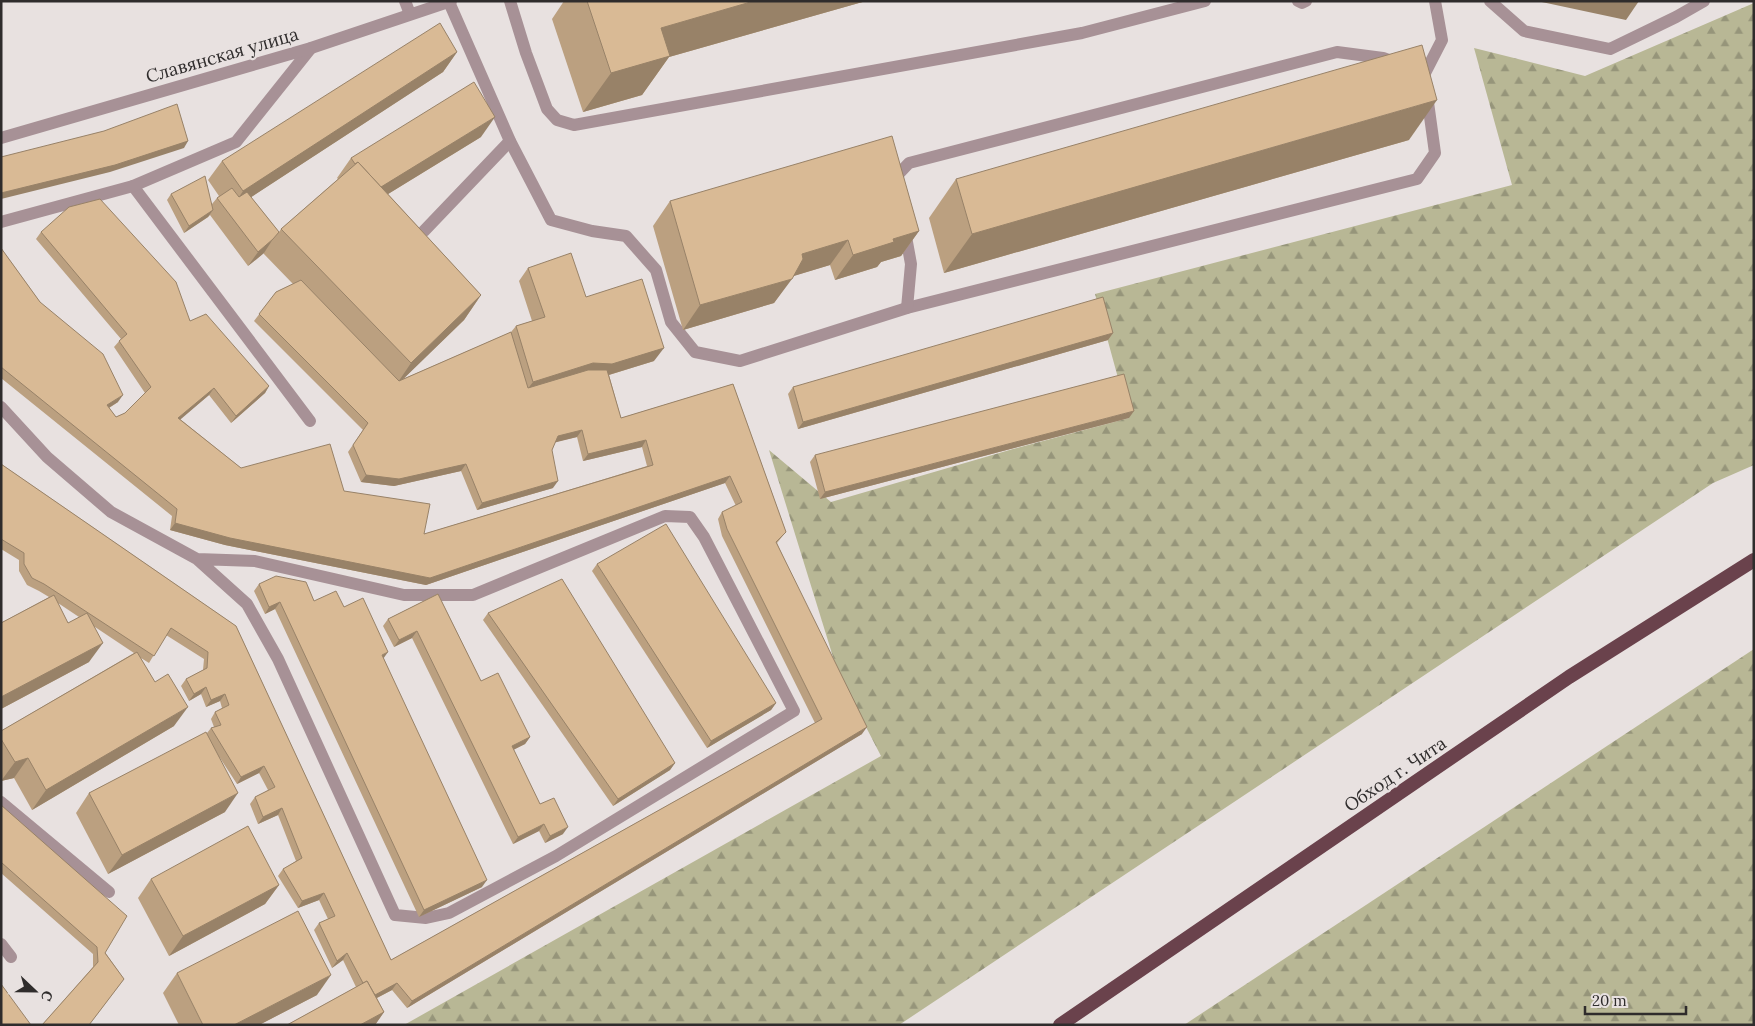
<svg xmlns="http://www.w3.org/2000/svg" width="1755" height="1026" viewBox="0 0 1755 1026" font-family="Lora,serif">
	<defs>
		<pattern id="forest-firs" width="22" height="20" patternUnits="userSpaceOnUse" patternTransform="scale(1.25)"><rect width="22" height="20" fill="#b8b795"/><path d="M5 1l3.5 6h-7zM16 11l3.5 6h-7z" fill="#96957a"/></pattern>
	</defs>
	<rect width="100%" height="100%" fill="#e8e1e0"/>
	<g fill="url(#forest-firs)">
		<path d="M1754,3V465L1713,483L899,1025H404L881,756L838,673L769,450L831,502L1013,449L1129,418L1095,294L1512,185L1474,48L1585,76Z"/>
		<path d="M1754,649V1025H1184Z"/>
	</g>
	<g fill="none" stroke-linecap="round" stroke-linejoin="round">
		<g stroke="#a79196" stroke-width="12">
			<path d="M510,1L526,53L547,109L557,120L574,125L1082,33L1205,1"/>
			<path d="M1298,1L1302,3L1306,1"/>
			<path d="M1490,1L1524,31L1610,49L1676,17L1704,1"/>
			<path d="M449,2L510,141L551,220L592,231L626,236L656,270L671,322L695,352L740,361L907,308L1417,179L1435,153L1427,95"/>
			<path d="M1417,72L1424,75L1442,40L1435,1"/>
			<path d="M893,183L892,181L909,163L1337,52L1383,58L1394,62"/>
			<path d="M133,186L310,421"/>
			<path d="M1,222L133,186L236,142L311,48"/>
			<path d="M424,231L510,141"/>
			<path d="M905,231L911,264L907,308"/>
			<path d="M1,407L47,457L111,512L197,559L247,604L278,659L395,915L426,918L449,913L556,856L794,711L704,537L690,517L665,516L473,595H404L255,561L197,559"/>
			<path d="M1,802L109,892"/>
			<path d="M1,944L11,957"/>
		</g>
		<g stroke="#a79196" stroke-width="12">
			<path d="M405,1L410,14"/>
			<path d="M1,138L311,48L451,1"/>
		</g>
		<path stroke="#6a424c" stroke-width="14" d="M1060,1025L1569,677L1754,560"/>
	</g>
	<g fill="#bba080" fill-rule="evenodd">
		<path d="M564,1H866L669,57L642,95L583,112L552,19Z"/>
		<path d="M457,52L443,72L251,197L279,232L281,229L338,179L337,178L351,158L481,137L388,194L481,295L464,320L403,379L511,332L516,326L532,321L519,281L528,268L586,297L654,361L609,375L621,418L733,384L786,532L777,543L862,734L407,1008L392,990L377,998L384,1012L375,1025H287L356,987L343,960L332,968L314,930L319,923L328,919L319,900L298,908L278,876L283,869L296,861L278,815L258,824L250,804L255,797L268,790L259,773L237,784L220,758L225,812L108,874L76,813L89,793L207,733L211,728L214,727L211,719L215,712L222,708L220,701L206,707L201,694L189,701L181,686L186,679L203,670L204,659L166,635L149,663L141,658L174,726L32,810L14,778L1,781V731L134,653L95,627L89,662L1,709V623L49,597L39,591L27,585L19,571V560L1,549V464L236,626L391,960L815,723L722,536L718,519L722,512L736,506L725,483L426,585L225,545L170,530L172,516L1,378V248L40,302L118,402L109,408L116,417L125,413L145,393L114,347L121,339L36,239L41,232L190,321L269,386L265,393L231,423L209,395L180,419L241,468L344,491L424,534L647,466L642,447L583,461L577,437L555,442L552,450L553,488L477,510L461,471L394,486L361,482L348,452L363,430L254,321L276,292L293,284L263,253H264L248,266L210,215L208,217L184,233L167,200L171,194L212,204L217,198L219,196L208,180L222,161ZM58,603L79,617L68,623Z"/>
		<path d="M1409,140L944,273L929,218L956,179Z"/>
		<path d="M670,201L919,231L901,256L881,262L877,267L835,280L830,265L793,276L774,303L683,330L653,226Z"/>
		<path d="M1113,333L1108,340L798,429L788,394L793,387Z"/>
		<path d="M1129,418L820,499L810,462L815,455Z"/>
		<path d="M597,564L776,703L771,710L707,748L592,571Z"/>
		<path d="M259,584L314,601L344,607L384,659L482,887L419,917L275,609L265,614L254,591Z"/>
		<path d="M438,594L481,681L530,737L525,744L513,750L540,804L563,834L545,843L539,831L513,844L412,638L394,647L383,626L388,619Z"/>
		<path d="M488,613L675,763L670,770L613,806L483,620Z"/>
		<path d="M1,805L124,979L89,1025H42L93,967V954L1,873Z"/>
		<path d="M151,879L279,885L265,904L169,956L138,898Z"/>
		<path d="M177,973L317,995L259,1025H179L163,993Z"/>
	</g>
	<g fill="#988268">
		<path d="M754,1H866L669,57L642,95L583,112L611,73L661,28Z"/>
		<path d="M1537,1H1639L1626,20Z"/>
		<path d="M457,52L443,72L230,211L243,191Z"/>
		<path d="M1437,100L1409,140L944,273L972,234Z"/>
		<path d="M495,117L481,137L362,210L375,190Z"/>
		<path d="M188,141L184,148L110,172L1,199V193Z"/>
		<path d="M213,210L208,217L184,233L189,226Z"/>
		<path d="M919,231L901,256L881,262L877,267L835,280L853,255L893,239Z"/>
		<path d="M273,239L264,253L248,266L258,252Z"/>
		<path d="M848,240L830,265L784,279L802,254Z"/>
		<path d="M792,279L774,303L683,330L700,305Z"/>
		<path d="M481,295L464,320L394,388L411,363Z"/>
		<path d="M1113,333L1108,340L798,429L803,422Z"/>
		<path d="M664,348L654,361L602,377L523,395L533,382L593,363Z"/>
		<path d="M269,386L265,393L231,423L236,416Z"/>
		<path d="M214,388L209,395L174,425L178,418Z"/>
		<path d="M123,395L118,402L102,412L107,405Z"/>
		<path d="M1134,411L1129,418L820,499L825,492Z"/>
		<path d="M582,430L577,437L553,443L558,436Z"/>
		<path d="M646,440L642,447L583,461L588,454Z"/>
		<path d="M466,464L461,471L394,486L361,482L366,475Z"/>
		<path d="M730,476L725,483L426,585L225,545L170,530L175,523L430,578Z"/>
		<path d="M558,481L553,488L477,510L482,503Z"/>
		<path d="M280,602L275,609L265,614L269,607Z"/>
		<path d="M417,631L412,638L394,647L399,640Z"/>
		<path d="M103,643L89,662L1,709V697Z"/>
		<path d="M388,652L383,659L382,655Z"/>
		<path d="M206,687L201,694L189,701L194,694Z"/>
		<path d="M225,694L220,701L206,707L211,700Z"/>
		<path d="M776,703L771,710L707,748L711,741Z"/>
		<path d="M188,707L174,726L32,810L46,790Z"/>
		<path d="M867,727L862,734L407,1008L412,1001Z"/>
		<path d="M530,737L525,744L507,753L512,746Z"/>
		<path d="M28,758L14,778L1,781L15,762Z"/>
		<path d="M675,763L670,770L613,806L618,799Z"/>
		<path d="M264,766L259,773L237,784L241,777Z"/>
		<path d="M238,793L225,812L108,874L122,855Z"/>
		<path d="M282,808L278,815L258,824L263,817Z"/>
		<path d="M544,824L539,831L513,844L518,837Z"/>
		<path d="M568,827L563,834L545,843L550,836Z"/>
		<path d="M487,880L482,887L419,917L424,910Z"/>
		<path d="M279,885L265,904L169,956L183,936Z"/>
		<path d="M324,893L319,900L298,908L302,901Z"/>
		<path d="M347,953L343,960L332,968L337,961Z"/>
		<path d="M331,975L317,995L259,1025H234Z"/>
		<path d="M397,983L392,990L365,1004L370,997Z"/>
		<path d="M384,1012L375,1025H360Z"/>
	</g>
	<g fill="#d9ba95" stroke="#988268">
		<path d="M587,1H754L661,28L670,56L611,73Z"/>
		<path d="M440,23L457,52L243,191L222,161Z"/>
		<path d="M1422,45L1437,100L972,234L956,179Z"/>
		<path d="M474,82L495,117L381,187L358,162L355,164L351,158Z"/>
		<path d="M177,104L188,141L115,165L1,193V157L104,131Z"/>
		<path d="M892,136L919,231L893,239L894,242L853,255L848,240L802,254L803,259L792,279L700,305L670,201Z"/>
		<path d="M358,162L481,295L411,363L281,229Z"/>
		<path d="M205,176L213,210L189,226L171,194Z"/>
		<path d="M232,188L239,197L247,192L279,232L273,239L258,252L217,198Z"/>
		<path d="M100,199L176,282L190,321L206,314L269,386L236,416L214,388L178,418L241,468L330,444L344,491L430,504L424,534L653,465L646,440L588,454L582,430L558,436L552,450L558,481L482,503L466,464L399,479L366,475L353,445L368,423L259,314L276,292L301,280L399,381L511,332L528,388L588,370H607L621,418L733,384L786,532L776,542L867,727L412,1001L397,983L375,995L367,981L363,983L347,953L337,961L319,923L335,916L324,893L302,901L283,869L302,858L282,808L263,817L255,797L275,787L264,766L241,777L211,728L221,725L215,712L229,705L225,694L211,700L206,687L194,694L186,679L207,668L208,652L171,628L154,656L44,584L32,578L24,564V553L1,539V464L236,626L391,960L822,719L727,529L722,512L742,502L730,476L430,578L230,538L175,523L177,509L1,367V248L40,302L103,354L123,395L107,405L116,417L125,413L151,387L119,341L127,334L41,232L69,207Z"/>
		<path d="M571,253L586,297L642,279L664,348L612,364L593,363L533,382L516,326L545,317L528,268Z"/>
		<path d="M1103,297L1113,333L803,422L793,387Z"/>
		<path d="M1124,374L1134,411L825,492L815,455Z"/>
		<path d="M666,524L776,703L711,741L597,564Z"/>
		<path d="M276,576L306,582L314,601L336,591L344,607L363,598L388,652L382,655L487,880L424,910L280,602L269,607L259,584Z"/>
		<path d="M562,579L675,763L618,799L488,613Z"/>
		<path d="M438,594L481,681L498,673L530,737L512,746L540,804L554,798L568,827L550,836L544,824L518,837L417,631L399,640L388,619Z"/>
		<path d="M54,595L68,623L87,613L103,643L1,697V623Z"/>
		<path d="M137,652L155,682L168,674L188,707L46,790L28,758L15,762L1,739V731Z"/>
		<path d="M206,732L238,793L122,855L89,793Z"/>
		<path d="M1,805L127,916L105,953L124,979L89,1025H42L98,962L97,947L2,863L1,864Z"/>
		<path d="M248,826L279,885L183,936L151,879Z"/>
		<path d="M298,911L331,975L234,1025H203L177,973Z"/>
		<path d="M367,981L384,1012L360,1025H287Z"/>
		<path d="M1,984L31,1025H1Z"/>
	</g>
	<g text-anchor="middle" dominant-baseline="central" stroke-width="4.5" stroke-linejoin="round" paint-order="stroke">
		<g font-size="18" fill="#2f2c2c" stroke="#e8e1e0">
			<text transform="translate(222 55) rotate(-16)">Славянская улица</text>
			<text transform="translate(1395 774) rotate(-34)">Обход г. Чита</text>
		</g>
	</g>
	<rect width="1755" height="1026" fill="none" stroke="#2f2c2c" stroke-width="5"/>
	<g transform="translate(35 991) rotate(112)" stroke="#e8e1e0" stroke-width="4" paint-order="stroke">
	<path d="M0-4L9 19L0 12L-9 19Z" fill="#2f2c2c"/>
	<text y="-8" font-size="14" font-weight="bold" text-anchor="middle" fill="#2f2c2c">С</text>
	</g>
	<path d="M1585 1006v8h101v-8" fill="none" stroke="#2f2c2c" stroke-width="2.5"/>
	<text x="1592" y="1006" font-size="15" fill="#2f2c2c" stroke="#e8e1e0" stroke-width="4" paint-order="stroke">20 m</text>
</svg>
